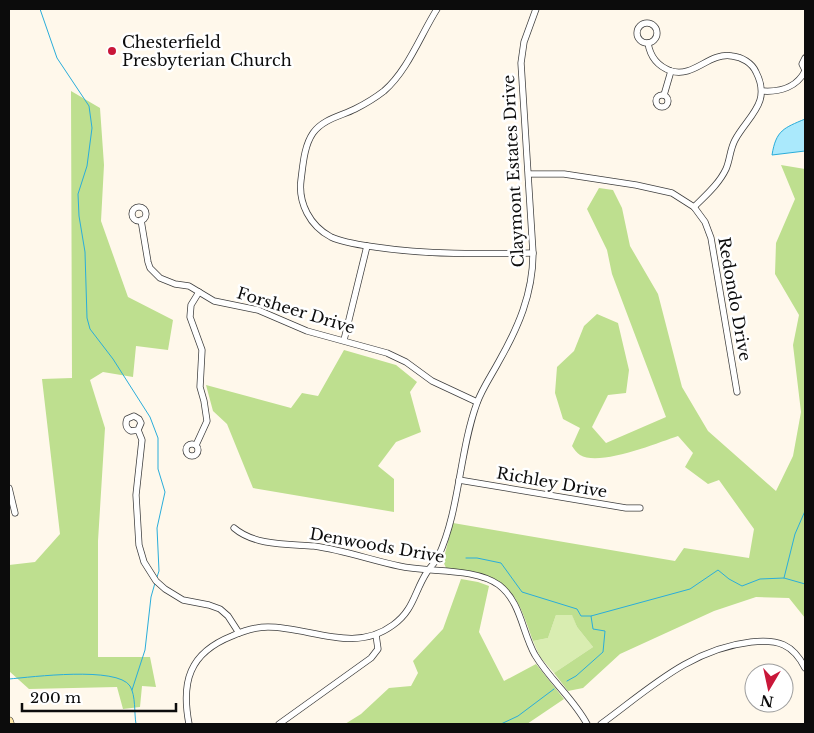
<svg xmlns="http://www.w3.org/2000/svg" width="814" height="733" viewBox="0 0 814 733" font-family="'Libre Baskerville',serif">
	<rect width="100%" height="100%" fill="#fff8eb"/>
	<path fill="#d9edb1" d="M572,614L577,627L593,647L554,673L540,657L533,641L548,638L556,615Z"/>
	<g fill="#bedf8f">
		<path d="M71,91L100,108L104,165L101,221L128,297L173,320L168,350L136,346L133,377L103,372L90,380L105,428L98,541V657H150L156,687L142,686L140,707L123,709L117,687L29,689L9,671V565L35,562L60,534L42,379L72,378Z"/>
		<path d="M781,165L805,169V618L789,598L756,597L714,611L620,654L583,688L568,691L554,673L593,647L577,627L572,615H556L548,638L533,641C528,627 523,611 515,598C501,576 469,574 446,568L443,561L453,523L675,561L684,548L749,558L754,529L719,480L708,484L685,467L693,453L678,436C657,443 599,467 580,455C577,453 574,449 572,446L580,428L563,419L555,393L557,367L574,351L584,326L597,314L618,323L629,370L626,393L608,395L592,427L606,443L666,417L612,274L607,250L587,209L599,188L613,190L622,208L630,246L658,294L682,387L708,431L776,491L793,456L801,412L793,345L799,315L775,274L776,243L795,199Z"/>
		<path d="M344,350L396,365L417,382L410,392L421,432L396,442L378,466L394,479V512L253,488L227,424L213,411L206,385L291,408L302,393L318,396Z"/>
		<path d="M461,579L478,582L489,586L479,632L504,681L536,664L564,699L527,724H345L361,714L389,688L411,686L418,673L413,661L443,629Z"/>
	</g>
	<path fill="#aae9fc" stroke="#2aadda" d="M805,119V151L772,155C776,130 784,128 805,119Z"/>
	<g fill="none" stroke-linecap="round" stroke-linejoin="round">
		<g stroke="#2aadda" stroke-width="1">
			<path d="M40,9L57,58L89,106L92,128L87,166L78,194L79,216L85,252L87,318L90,329L113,359L150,417L158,438V469L165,492L157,528L159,571L157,577"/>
			<path d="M466,558H477L501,563L522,592L577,609L581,616H591"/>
			<path d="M784,578L795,534L805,511"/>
			<path d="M9,679C32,677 117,666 130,686C136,696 134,713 136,724"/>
			<path d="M567,681L576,676L603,652L605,631L593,629L591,616L690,589L718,570L729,579L742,586L760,579L784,578L805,584"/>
			<path d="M132,690L145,650L151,597L155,583"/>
			<path d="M501,724L518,716L554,689"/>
		</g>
		<g stroke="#3f3f3f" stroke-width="7">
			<g id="street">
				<path d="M437,9C420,36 408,70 384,91C375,98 365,104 355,109C341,116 323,119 313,133C304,146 303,165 301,180C298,203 310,226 331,237C344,243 361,245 375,247C428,255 480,254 533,253"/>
				<circle cx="647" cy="33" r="10"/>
				<path d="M648,43C650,56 657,66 671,71C694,78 709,52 732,56C742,57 752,63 756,72C772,103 748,116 735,140C730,149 730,160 726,169C719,184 705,196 694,207"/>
				<path d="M805,58L802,64L805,70"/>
				<path d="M763,91C780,92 797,87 805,71"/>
				<circle cx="662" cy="101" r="6"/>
				<path d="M664,95L671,71"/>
				<path d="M529,174H564L636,185L672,193L694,207L705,222L711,238L737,392"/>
				<circle cx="139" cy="214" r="7"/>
				<path d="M141,220L148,262L150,268L160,278L175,284L189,286L214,301L258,310L307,331L387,353L406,362L432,381L477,402"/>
				<path d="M344,340L367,246"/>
				<path d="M138,430L131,431C126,429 125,424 127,419L134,416L139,419L141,423L138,430L142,440L136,495L139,545L144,562L156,581L165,589L183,600L209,605L220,609L228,616L239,633"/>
				<circle cx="192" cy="450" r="6"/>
				<path d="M196,445L207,421L204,401L200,387L202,350L190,317L191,305L199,292"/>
				<path d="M459,480L626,508H640"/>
				<path d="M9,488L15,513"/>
				<path d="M234,528C255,546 289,544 314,546C343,550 371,560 399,566C429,573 474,567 499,585C521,602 522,632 535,655C550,680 573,698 587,724"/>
				<path d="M189,724C181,682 189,653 232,636C243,631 256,627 268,627C310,627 354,654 393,625C414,610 414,592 427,572C430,567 435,563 438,557C460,510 459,452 477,403C482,389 491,376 498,363C518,328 533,294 533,253L521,63L524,42L536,9"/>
				<path d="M279,724L371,658L378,649L376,635"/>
				<path d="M601,724C649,689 690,649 751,642C778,639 793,644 805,668"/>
			</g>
		</g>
		<g stroke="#2e2e2e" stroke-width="9">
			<path id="secondary" d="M9,721L10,724"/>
		</g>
		<use href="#street" stroke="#fff" stroke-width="5.5"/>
		<use href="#secondary" stroke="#ffe8a6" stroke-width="8"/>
	</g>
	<circle fill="#c91739" stroke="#fff" stroke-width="2" cx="112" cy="51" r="5"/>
	<g text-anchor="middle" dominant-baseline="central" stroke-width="5" stroke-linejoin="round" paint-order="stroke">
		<g font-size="16" fill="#0c0c0c" stroke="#fff" text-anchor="start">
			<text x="122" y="42">Chesterfield<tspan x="122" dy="18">Presbyterian Church</tspan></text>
		</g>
		<g font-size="16" fill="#0c0c0c" stroke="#fff">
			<text transform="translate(513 171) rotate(-93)">Claymont Estates Drive</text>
			<text transform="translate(735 299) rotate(80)">Redondo Drive</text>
			<text transform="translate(296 310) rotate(17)">Forsheer Drive</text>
			<text transform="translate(552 482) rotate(10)">Richley Drive</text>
			<text transform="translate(377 545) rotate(10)">Denwoods Drive</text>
		</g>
	</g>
	<rect width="814" height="733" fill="none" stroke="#0c0c0c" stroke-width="20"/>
	<g transform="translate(769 688) rotate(189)"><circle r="24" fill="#ffffff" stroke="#9e9e9e"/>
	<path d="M0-4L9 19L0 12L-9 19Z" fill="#c91739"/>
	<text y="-8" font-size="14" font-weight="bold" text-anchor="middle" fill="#0c0c0c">N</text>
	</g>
	<path d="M22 703v8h154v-8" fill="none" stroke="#0c0c0c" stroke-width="2.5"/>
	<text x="30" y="703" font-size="15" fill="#0c0c0c" stroke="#ffffff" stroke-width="4" paint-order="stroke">200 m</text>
</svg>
